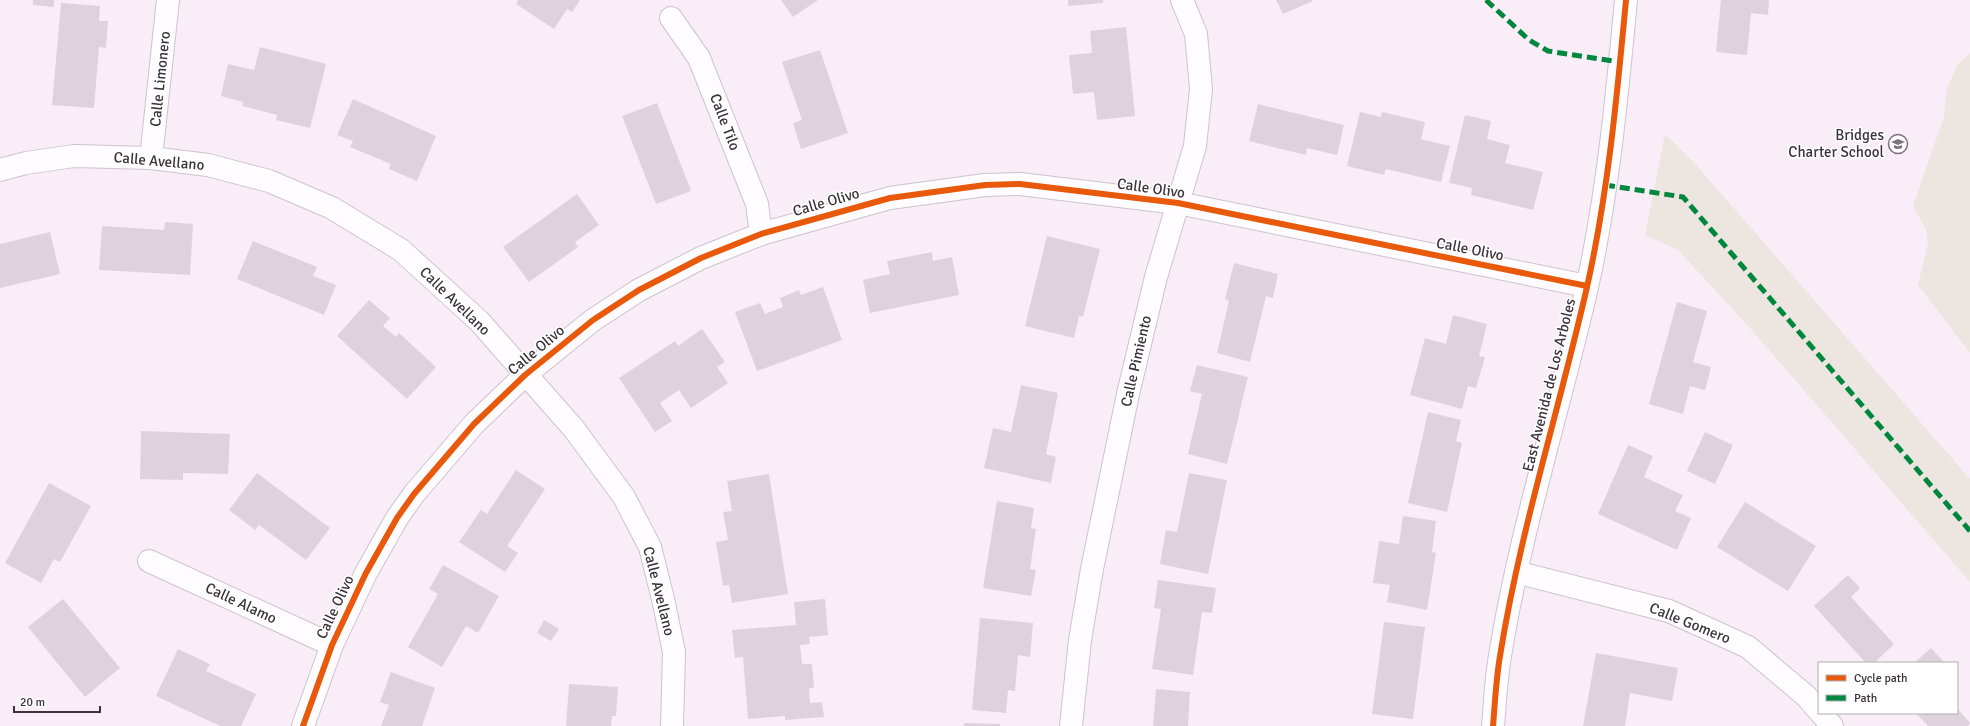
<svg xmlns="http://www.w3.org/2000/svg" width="1970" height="726" viewBox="0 0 1970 726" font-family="Signika,sans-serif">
	<rect width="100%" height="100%" fill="#f9edf8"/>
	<g fill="#ede5e0">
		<path d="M1970,53V353L1918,285L1928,244L1926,229L1913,206L1944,117L1947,89L1957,65Z"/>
		<path d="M1665,134L1697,166L1970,479V582L1750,328L1678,250L1645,235Z"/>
	</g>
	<g fill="#ded3dd">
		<path d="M33,0H54V7L33,5Z"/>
		<path d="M518,0H580L572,12L567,9L554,29L516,4Z"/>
		<path d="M781,0H818L793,17Z"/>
		<path d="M1068,0H1103V3L1068,6Z"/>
		<path d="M1276,0H1312L1313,1L1283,14Z"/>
		<path d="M1721,0H1769L1768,15L1751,13L1747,55L1716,52Z"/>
		<path d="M61,3L100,6L99,21H108L106,48L99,47L94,108L52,105Z"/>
		<path d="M1126,27L1135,116L1097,120L1094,92L1073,94L1069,55L1092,53L1090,31Z"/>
		<path d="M260,47L326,64L310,128L276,120L277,115L242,106L243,102L221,96L228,64L254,70Z"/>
		<path d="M820,50L848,133L801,149L793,123L802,120L782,62Z"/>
		<path d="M353,99L436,136L417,181L389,169L391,164L350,147L353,141L337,135Z"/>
		<path d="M657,103L691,191L656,204L622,116Z"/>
		<path d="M1258,104L1344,125L1337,155L1307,148L1306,155L1249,141Z"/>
		<path d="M1360,112L1381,117L1382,112L1425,122L1421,139L1450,146L1441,182L1386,169L1384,175L1347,166Z"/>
		<path d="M1465,115L1491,121L1487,139L1510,145L1505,163L1543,172L1533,210L1471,195L1472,188L1449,183Z"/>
		<path d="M577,194L599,225L575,242L578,247L529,282L503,247Z"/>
		<path d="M165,222L193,224L190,275L99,270L102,226L164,230Z"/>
		<path d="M50,232L60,274L0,288V244Z"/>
		<path d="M1047,236L1100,249L1083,317L1079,316L1074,338L1025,326Z"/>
		<path d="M253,241L317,267L313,276L336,285L324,315L237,279Z"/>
		<path d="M932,252L933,261L952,257L959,295L870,313L863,280L890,274L887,261Z"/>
		<path d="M1234,263L1278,274L1273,298L1266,296L1250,362L1217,353L1229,301L1225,299Z"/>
		<path d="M823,287L842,340L757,371L735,312L760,303L765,314L783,307L780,298L799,290L801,295Z"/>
		<path d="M369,300L390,318L383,326L396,337L399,333L436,367L407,399L337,336Z"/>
		<path d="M1677,302L1707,311L1693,362L1711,367L1705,390L1690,386L1683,414L1649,404Z"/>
		<path d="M1453,315L1487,324L1479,356L1485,357L1476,388L1468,386L1462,409L1410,395L1425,338L1446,344Z"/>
		<path d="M702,329L725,362L717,367L728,383L691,408L679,390L660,403L672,421L655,432L619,378L675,341L678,346Z"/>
		<path d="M1197,365L1248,377L1227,464L1188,454L1202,394L1190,391Z"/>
		<path d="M1021,385L1058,393L1046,454L1056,457L1051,483L984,468L993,428L1011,432Z"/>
		<path d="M1428,412L1461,420L1456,441L1462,443L1447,512L1408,503Z"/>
		<path d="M141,431L230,434L228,474L183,473V480L140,479Z"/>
		<path d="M1705,432L1733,445L1715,484L1687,471Z"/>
		<path d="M1628,445L1653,456L1644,477L1683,495L1675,511L1691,518L1677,550L1598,514Z"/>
		<path d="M516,470L545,489L507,546L518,553L505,572L459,542L481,510L487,514Z"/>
		<path d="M257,473L330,528L306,560L259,525L255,530L229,510Z"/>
		<path d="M1189,473L1227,480L1208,574L1160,564L1166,530L1177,532Z"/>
		<path d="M769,474L788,594L732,603L729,585L723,586L716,542L728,540L723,512L732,511L727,481Z"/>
		<path d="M49,483L91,506L60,562L54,559L41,583L5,563Z"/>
		<path d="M997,501L1034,508L1031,528L1036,529L1030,569L1036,570L1031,596L983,588Z"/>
		<path d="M1745,502L1816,546L1788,591L1717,547Z"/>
		<path d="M1403,516L1436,521L1432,552L1436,553L1427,610L1387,602L1390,585L1373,583L1379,541L1399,544Z"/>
		<path d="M443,565L499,596L478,633L466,626L442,667L408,647L438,594L429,589Z"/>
		<path d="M1848,575L1860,588L1851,597L1894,644L1874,663H1866L1814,606Z"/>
		<path d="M1158,580L1216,588L1212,613L1202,612L1193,675L1152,669L1161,609L1154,608Z"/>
		<path d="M63,599L120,668L85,697L28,627Z"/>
		<path d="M825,599L828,635L809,637L810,644L800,645L802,664H812L814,688H809L810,703L822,702L824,717L785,720V716L748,719L743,657L735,658L732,630L796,625L794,602Z"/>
		<path d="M980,618L1033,623L1030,657L1018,655L1015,691L1008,690L1006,713L972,710Z"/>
		<path d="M544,620L559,629L551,641L537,633Z"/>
		<path d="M1384,622L1425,627L1413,719L1372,714Z"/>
		<path d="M1931,648L1945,663H1914Z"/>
		<path d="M178,649L210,664L206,671L256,694L241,726H220L156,696Z"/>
		<path d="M1596,653L1678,668L1672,701L1630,693L1625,726H1583Z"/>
		<path d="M391,672L435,688L422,726H381L389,705L380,702Z"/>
		<path d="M569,684L618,687L616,716H612L611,726H566Z"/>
		<path d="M1156,689L1190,692L1188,726H1153Z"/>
		<path d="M1957,708L1970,723L1968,726H1928L1916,713H1957Z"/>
		<path d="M964,723L1000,724V726H964Z"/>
	</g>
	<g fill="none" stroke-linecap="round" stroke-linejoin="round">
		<g stroke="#cdc3cc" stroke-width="24">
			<g id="minor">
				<path d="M671,18L699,58L757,204L761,234"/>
				<path d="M151,158L168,0"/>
				<path d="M0,170L26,163L74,156L151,158L208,165L269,181L332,208L401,250L479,321L574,429L624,497L650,547L663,599L674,652L672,726"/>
				<path d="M149,561L332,645"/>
				<path d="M1516,572L1669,611L1748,647L1806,696L1819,711"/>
				<path d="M1821,713L1832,726"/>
				<path d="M303,726L332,645L366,573L397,518L414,494L474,424L525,375L593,320L639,290L701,258L761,234L890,198L985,185L1020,184L1178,203L1587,286"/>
				<path d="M1071,726L1080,640L1092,569L1128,394L1156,277L1195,146L1201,89L1196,34L1182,0"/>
			</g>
		</g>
		<g stroke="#cdc3cc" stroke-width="24">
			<path id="major" d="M1493,726C1495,703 1496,679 1500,656C1520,531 1559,410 1587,287C1608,193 1617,96 1626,0"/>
		</g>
		<use href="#minor" stroke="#fefcfe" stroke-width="22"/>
		<use href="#major" stroke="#fefcfe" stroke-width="22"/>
		<g stroke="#00873e" stroke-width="5" stroke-dasharray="10 5" stroke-linecap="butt">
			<path d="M1486,0L1529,40L1548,51L1620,62"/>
			<path d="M1605,185L1683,197L1970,531"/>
		</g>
		<g stroke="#fff" stroke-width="8">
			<g id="cycleway">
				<path d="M303,726L332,645L366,573L397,518L414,494L474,424L525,375L593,320L639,290L701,258L761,234L890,198L985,185L1020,184L1178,203L1587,286"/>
				<path d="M1493,726C1495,703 1496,679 1500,656C1520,531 1559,410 1587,287C1608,193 1617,96 1626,0"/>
			</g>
		</g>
		<use href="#cycleway" stroke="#e8590c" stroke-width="6"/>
	</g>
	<defs>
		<g id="school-ring" transform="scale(1)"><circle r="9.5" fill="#fff" stroke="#7e737c" stroke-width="1.5"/><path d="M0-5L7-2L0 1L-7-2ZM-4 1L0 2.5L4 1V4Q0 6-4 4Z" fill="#7e737c"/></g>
	</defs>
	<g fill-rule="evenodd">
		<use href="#school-ring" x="1898" y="144"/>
	</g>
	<g text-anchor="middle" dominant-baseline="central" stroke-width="3" stroke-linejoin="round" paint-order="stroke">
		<g font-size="15" fill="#3b323a" stroke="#fff">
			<text transform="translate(160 79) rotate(-84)">Calle Limonero</text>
			<text transform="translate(725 122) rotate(69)">Calle Tilo</text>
			<text transform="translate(159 161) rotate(5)">Calle Avellano</text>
			<text transform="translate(1151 188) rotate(8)">Calle Olivo</text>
			<text transform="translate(826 202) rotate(-16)">Calle Olivo</text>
			<text transform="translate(1470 249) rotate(11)">Calle Olivo</text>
			<text transform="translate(455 301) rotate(44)">Calle Avellano</text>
			<text transform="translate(536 350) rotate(-40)">Calle Olivo</text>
			<text transform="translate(1136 361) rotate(-77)">Calle Pimiento</text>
			<text transform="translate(1549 385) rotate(-76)">East Avenida de Los Arboles</text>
			<text transform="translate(659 591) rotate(76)">Calle Avellano</text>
			<text transform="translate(241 603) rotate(25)">Calle Alamo</text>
			<text transform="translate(335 607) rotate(-65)">Calle Olivo</text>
			<text transform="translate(1690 623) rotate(22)">Calle Gomero</text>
		</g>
		<g font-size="15" fill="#3b323a" stroke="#fff" text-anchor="end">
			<text x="1884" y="135">Bridges<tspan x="1884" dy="17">Charter School</tspan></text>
		</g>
	</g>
	<rect x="1818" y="662" width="140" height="52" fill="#ffffff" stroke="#b1adb0"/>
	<rect x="1826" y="675" width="20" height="6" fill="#e8590c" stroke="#b1adb0"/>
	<text x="1854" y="682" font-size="12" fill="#3b323a">Cycle path</text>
	<rect x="1826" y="695" width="20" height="6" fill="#00873e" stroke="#b1adb0"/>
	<text x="1854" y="702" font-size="12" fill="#3b323a">Path</text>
	<path d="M14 706v6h86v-6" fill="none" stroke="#3b323a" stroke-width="2"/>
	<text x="20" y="706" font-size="12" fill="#3b323a" stroke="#ffffff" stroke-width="3" paint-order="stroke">20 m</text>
</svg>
